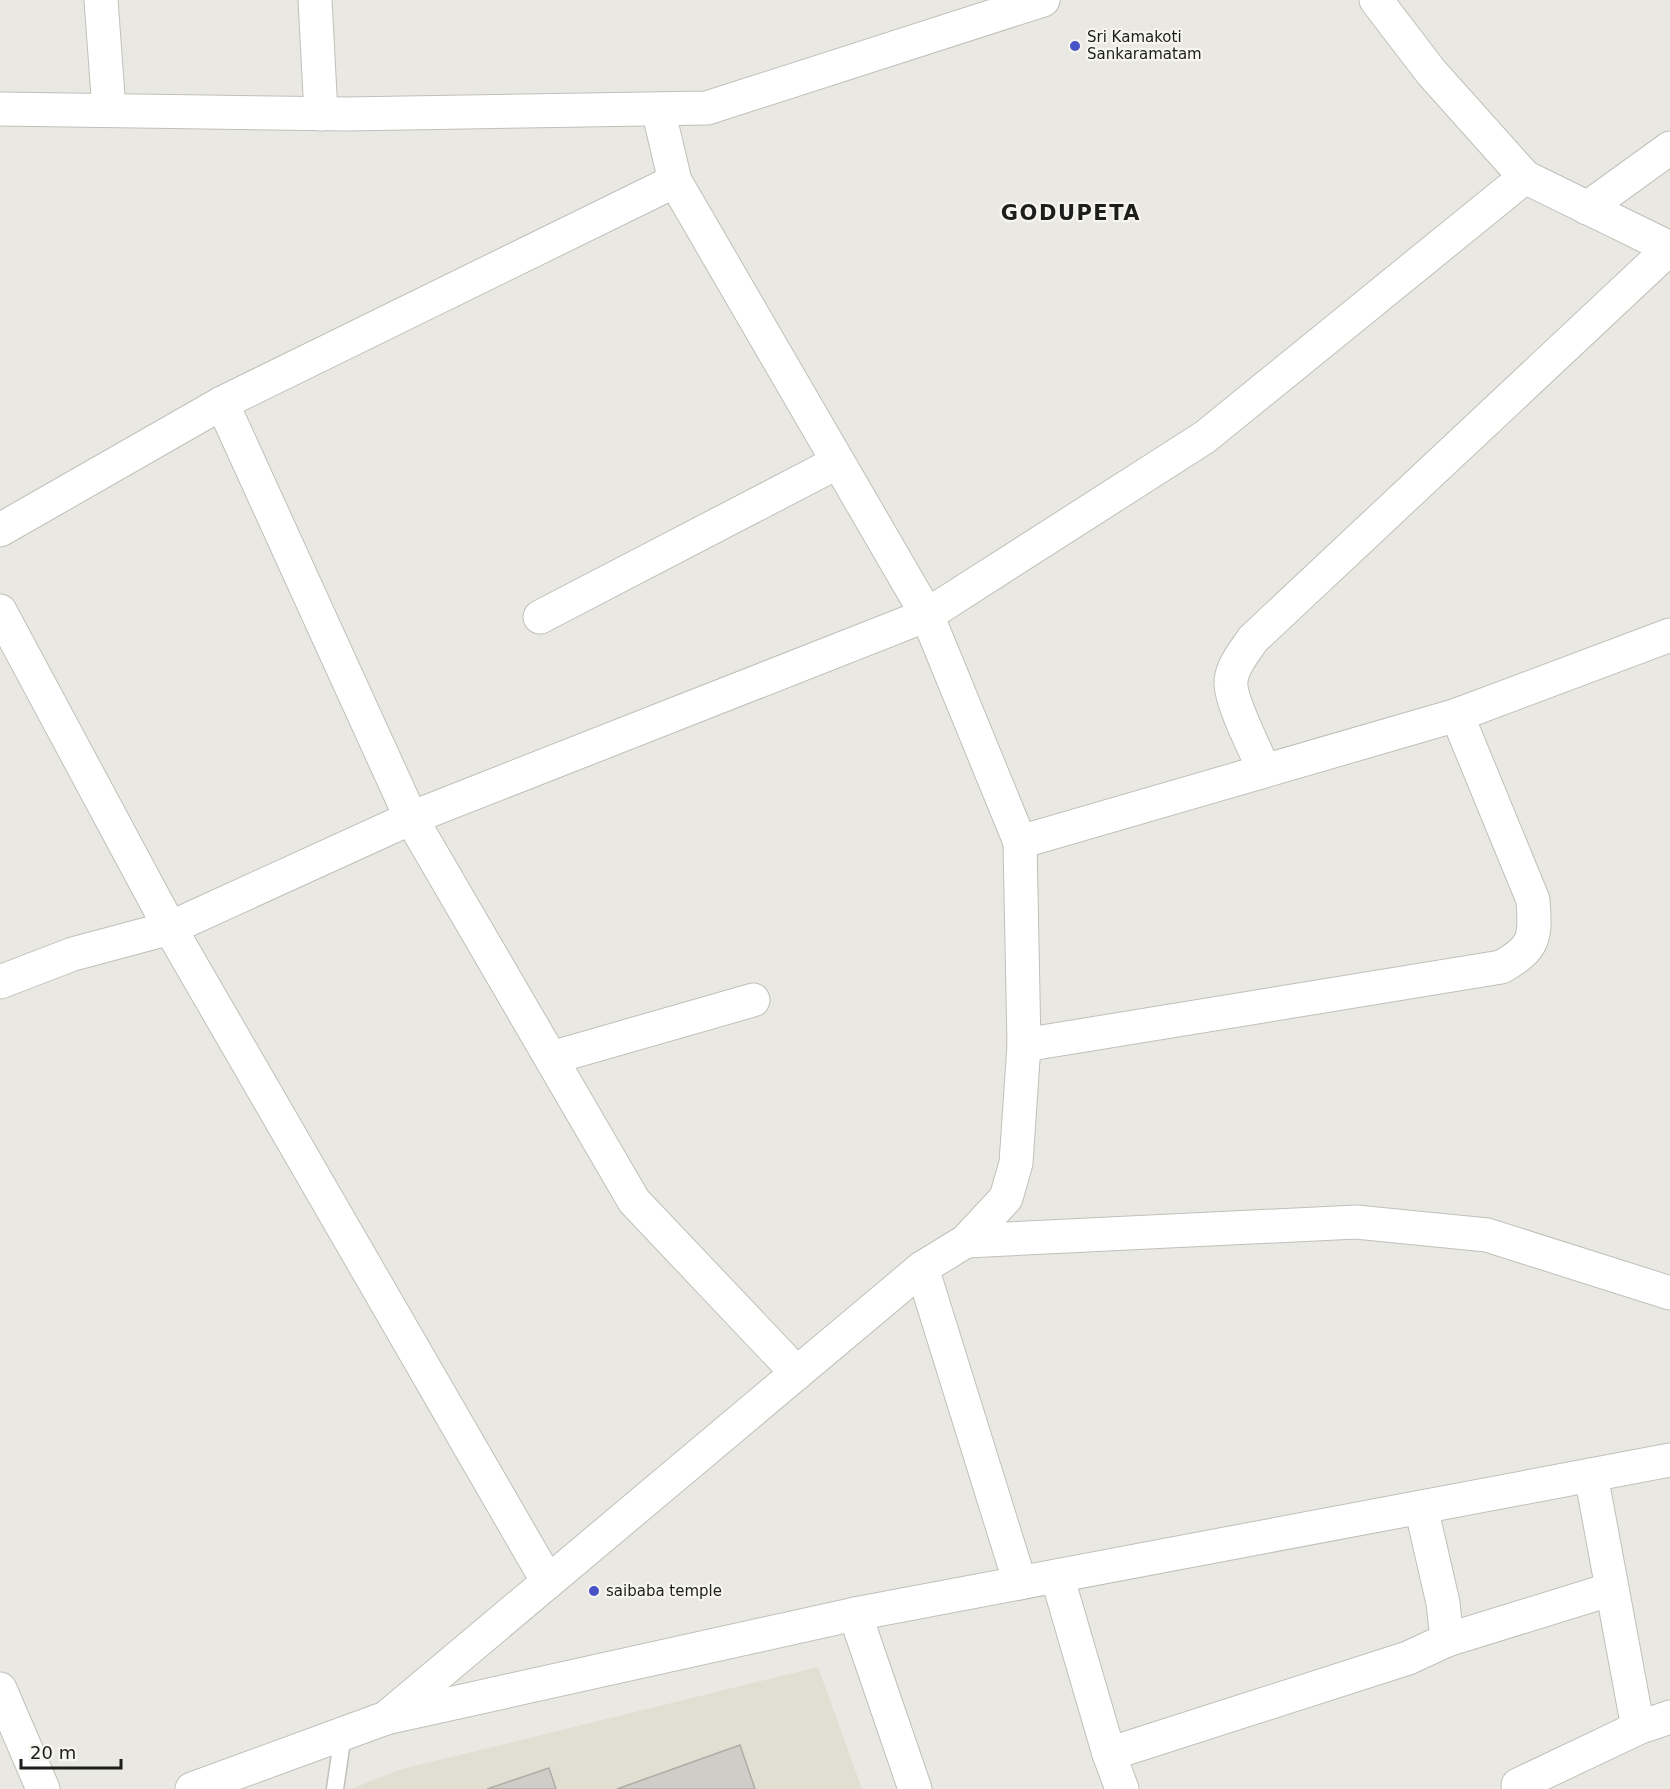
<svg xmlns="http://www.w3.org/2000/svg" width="1670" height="1789" viewBox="0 0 1670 1789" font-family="'DejaVu Sans',sans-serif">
	<rect width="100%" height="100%" fill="#e9e8e2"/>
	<path fill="#e0dfd1" d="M818,1667L862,1789H351L399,1770Z"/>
	<g fill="#cecdc7" stroke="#adada7" stroke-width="1.5">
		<path d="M740,1745L755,1789H617Z"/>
		<path d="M549,1768L556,1789H487Z"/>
	</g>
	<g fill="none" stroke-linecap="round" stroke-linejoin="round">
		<g stroke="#c0c0ba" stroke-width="19">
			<path id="lane" d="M335,1789L343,1734"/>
		</g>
		<g stroke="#c0c0ba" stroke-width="35">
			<g id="street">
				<path d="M101,0L109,110"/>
				<path d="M315,0L321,114"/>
				<path d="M1376,0L1431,72L1525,177"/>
				<path d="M0,109L346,114L707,108L1043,0"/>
				<path d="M658,109L675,181L927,615L1020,842"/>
				<path d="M1587,208L1670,148"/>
				<path d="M222,403L411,818L634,1201L797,1373"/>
				<path d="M0,530L222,403L675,181"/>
				<path d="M0,611L170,928L548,1582"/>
				<path d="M540,617L838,462"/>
				<path d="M1264,770C1256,751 1229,699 1231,681C1232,666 1245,651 1253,639L1670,248"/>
				<path d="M0,982L73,954L170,928L411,818L927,615L1205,437L1525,177L1670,248"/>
				<path d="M1024,1045L1501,967C1535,948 1536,938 1533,900L1457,715"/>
				<path d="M551,1058L753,1000"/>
				<path d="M966,1241L1356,1222L1487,1235L1670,1293"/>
				<path d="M922,1268L1020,1583"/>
				<path d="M1591,1475L1638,1728L1670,1717"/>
				<path d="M1421,1507L1443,1603L1447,1640"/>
				<path d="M1057,1576L1109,1754L1122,1789"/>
				<path d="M855,1614L915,1789"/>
				<path d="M0,1689L43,1789"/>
				<path d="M386,1718L855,1614L1670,1460"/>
				<path d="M1109,1754L1408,1658L1447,1640L1612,1589"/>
				<path d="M1518,1785L1638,1728"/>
			</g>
		</g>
		<g stroke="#c0c0ba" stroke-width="35">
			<path id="secondary" d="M192,1789L386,1718L922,1268L966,1241L1006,1198L1016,1163L1024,1045L1020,842L1457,715L1670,635"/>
		</g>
		<use href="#lane" stroke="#fff" stroke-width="16"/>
		<use href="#street" stroke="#fff" stroke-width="33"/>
		<use href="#secondary" stroke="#fff" stroke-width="33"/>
	</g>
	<g fill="#4852c7" stroke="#f6f5ef" stroke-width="2">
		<circle cx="1075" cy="46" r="6"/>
		<circle cx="594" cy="1591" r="6"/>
	</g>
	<g text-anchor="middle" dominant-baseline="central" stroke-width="4.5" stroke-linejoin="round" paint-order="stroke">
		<g font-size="15" fill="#1d1d1b" stroke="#f6f5ef" text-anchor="start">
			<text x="1087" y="37">Sri Kamakoti<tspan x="1087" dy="17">Sankaramatam</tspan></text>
			<text x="606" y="1591">saibaba temple</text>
		</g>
		<g font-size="21" font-weight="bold" letter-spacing="1.5" fill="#1d1d1b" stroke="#f6f5ef">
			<text x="1071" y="213">GODUPETA</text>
		</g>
	</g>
	<path d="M21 1759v9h100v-9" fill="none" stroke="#1d1d1b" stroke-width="3"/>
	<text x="30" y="1759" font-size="18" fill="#1d1d1b" stroke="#f6f5ef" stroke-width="4.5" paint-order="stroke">20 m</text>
</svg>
